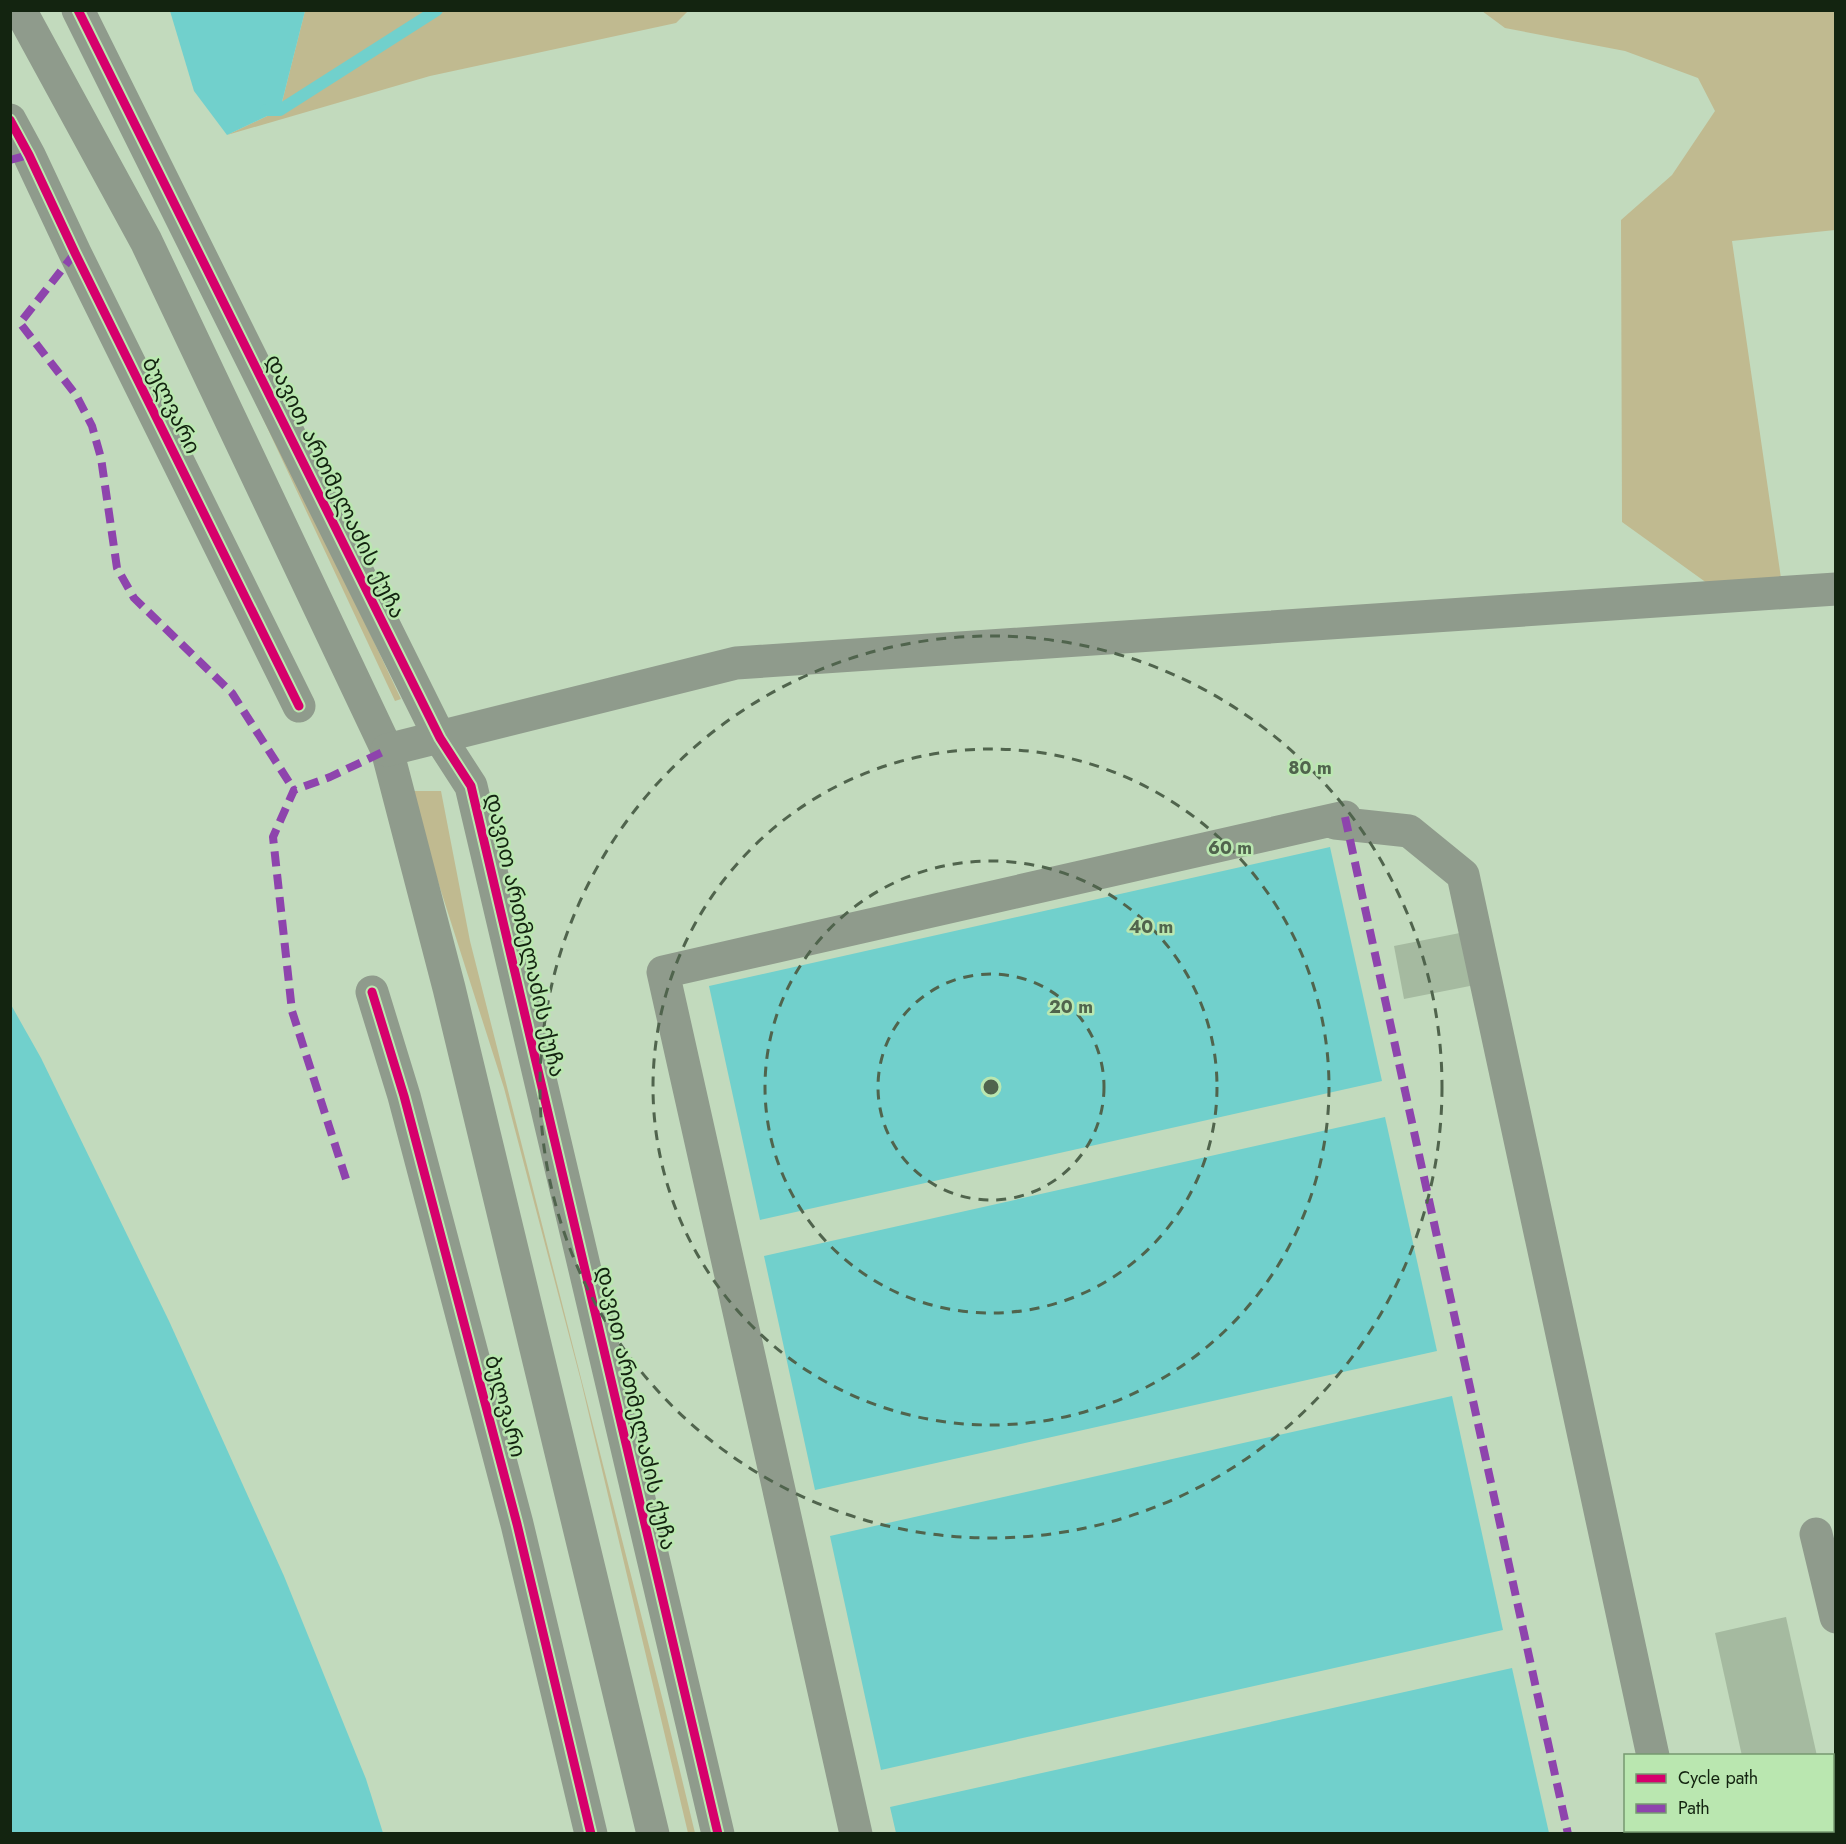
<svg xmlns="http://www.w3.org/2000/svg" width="1846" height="1844" viewBox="0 0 1846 1844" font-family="Jost,'Noto Sans Georgian',sans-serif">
	<rect width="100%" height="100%" fill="#c2dabd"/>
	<g fill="#c0ba90">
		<path d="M305,11H688L676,23L430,76L227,135L280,110Z"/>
		<path d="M1482,11H1835V230L1732,241L1783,592L1725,596L1622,522L1621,220L1672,175L1715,111L1698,78L1625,51L1505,28Z"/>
		<path d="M100,61L401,699L395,701L128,130Z"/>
		<path d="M409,791H441L470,941L665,1709L695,1833H688L581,1381L504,1088Z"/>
	</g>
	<g fill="#71d0cc">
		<path d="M170,11H305L280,110L227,135L194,91Z"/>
		<path d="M1330,847L1382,1081L760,1220L709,986Z"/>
		<path d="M10,1003L41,1058L169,1321L284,1576L366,1779L383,1833H11Z"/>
		<path d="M1385,1117L1437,1351L815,1490L764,1256Z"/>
		<path d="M1452,1396L1503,1630L881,1770L830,1536Z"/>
		<path d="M1512,1668L1549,1833H896L890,1807Z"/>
	</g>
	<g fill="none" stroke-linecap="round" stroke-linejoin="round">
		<path stroke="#71d0cc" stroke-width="12" d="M266,110H280L437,10"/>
	</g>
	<g fill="#a5baa0">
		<path d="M1470,931L1480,984L1404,999L1394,946Z"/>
		<path d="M1786,1617L1817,1756H1742L1715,1633Z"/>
		<path d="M1759,1830H1833L1834,1834H1759Z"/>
	</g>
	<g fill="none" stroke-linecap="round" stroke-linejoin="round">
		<g stroke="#8f9b8c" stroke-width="33">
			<path d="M20,10L146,241L387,750L449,988L653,1834"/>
			<path d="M78,10L440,738L471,786L718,1834"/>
			<path d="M10,120L29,155L75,253L299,706"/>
			<path d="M387,750L736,663L1836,589"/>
			<path d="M372,992L404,1096L517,1524L591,1834"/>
			<path d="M1816,1534L1836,1617"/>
			<path d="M1669,1830L1670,1834"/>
			<path d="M856,1834L663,972L1345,817L1335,823L1409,831L1463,875L1653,1756"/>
		</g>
		<g stroke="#8e44ad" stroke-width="8" stroke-dasharray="15 8" stroke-linecap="butt">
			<path d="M10,160L29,155"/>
			<path d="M75,253L20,323L76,395L92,426L101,458L117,568L134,598L232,693L294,790"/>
			<path d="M1345,817L1568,1834"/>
			<path d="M346,1179L292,1011L273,837L294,790L330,777L387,750"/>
		</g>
		<g stroke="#bae7b0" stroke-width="13">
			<g id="cycleway">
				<path d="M78,10L440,738L471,786L718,1834"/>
				<path d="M10,120L29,155L75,253L299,706"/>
				<path d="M372,992L404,1096L517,1524L591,1834"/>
			</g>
		</g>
		<use href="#cycleway" stroke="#d6006c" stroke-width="9"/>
	</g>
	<g fill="none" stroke="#50644d" stroke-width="3" stroke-dasharray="10 8">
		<circle cx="991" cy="1087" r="113"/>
		<circle cx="991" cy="1087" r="226"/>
		<circle cx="991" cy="1087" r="338"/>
		<circle cx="991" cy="1087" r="451"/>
	</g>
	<g text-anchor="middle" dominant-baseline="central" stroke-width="5" stroke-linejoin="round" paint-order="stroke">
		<g font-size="22" fill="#132410" stroke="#bae7b0">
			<text transform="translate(172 405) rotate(64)">ბულვარი</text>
			<text transform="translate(336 486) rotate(64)">დავით ართმელაძის ქუჩა</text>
			<text transform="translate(526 935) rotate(77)">დავით ართმელაძის ქუჩა</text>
			<text transform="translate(506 1406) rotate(75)">ბულვარი</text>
			<text transform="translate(637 1408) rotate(77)">დავით ართმელაძის ქუჩა</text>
		</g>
	</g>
	<circle cx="991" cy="1087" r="9" fill="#50644d" stroke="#bae7b0" stroke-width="3"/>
	<g font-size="18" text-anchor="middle" font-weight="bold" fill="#50644d" stroke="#bae7b0" stroke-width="5" stroke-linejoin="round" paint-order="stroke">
		<text x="1310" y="774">80 m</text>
		<text x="1230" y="854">60 m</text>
		<text x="1151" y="933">40 m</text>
		<text x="1071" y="1013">20 m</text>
	</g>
	<rect width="1846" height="1844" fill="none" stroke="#132410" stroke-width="24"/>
	<rect x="1624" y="1754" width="210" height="78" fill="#bae7b0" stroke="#779970" stroke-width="1.5"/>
	<rect x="1636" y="1774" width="30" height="9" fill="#d6006c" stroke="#779970" stroke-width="1.5"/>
	<text x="1678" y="1784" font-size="18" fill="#132410">Cycle path</text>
	<rect x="1636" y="1804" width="30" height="9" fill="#8e44ad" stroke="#779970" stroke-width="1.5"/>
	<text x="1678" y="1814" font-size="18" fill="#132410">Path</text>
</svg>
